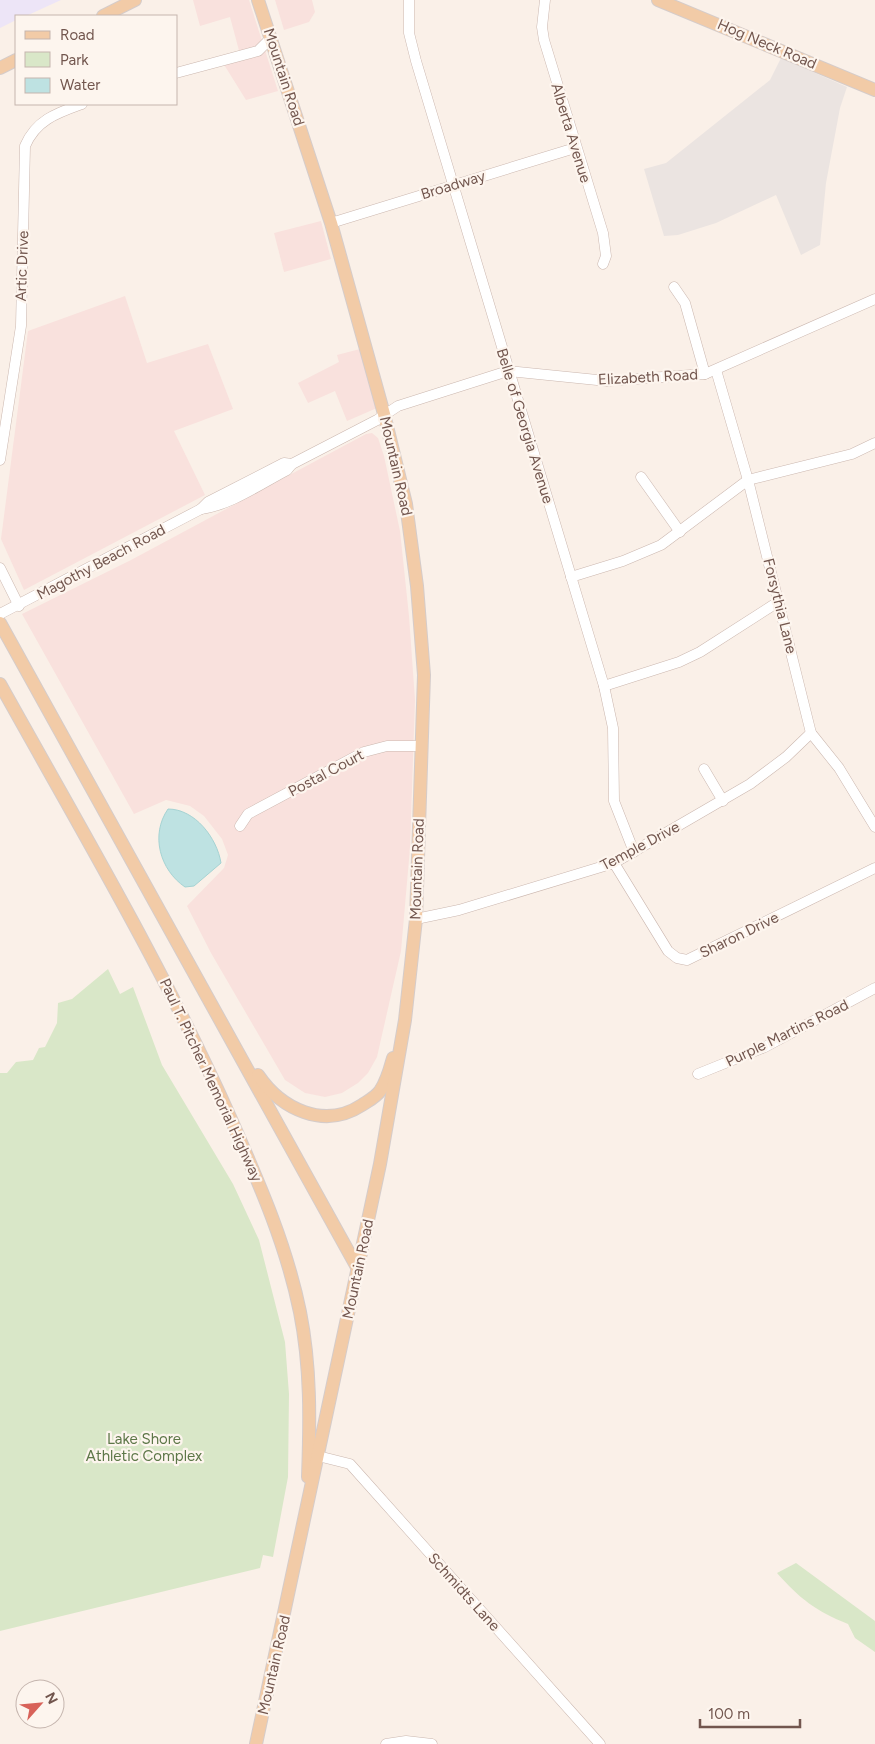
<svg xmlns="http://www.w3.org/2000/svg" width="875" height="1744" viewBox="0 0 875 1744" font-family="Figtree,sans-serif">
	<rect width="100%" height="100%" fill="#faf0e8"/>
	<g fill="#f9e1dd">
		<path d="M193,0H249L278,91L246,100L223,63L241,58L230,17L200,26Z"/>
		<path d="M275,0H312L315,12L309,22L284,30Z"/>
		<path d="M321,221L331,259L284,272L274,233Z"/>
		<path d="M125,296L147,363L208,344L233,409L174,431L205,495L24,590L1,539L28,331Z"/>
		<path d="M360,349L377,408L347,421L335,391L308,403L298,383L339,362L337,355Z"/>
		<path d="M372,433L378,438L384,456L400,531L409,616L415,700L410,848L401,951L377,1057L368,1073L358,1083L342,1093L325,1097L305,1093L285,1080L211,953L187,906L224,868L228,855L222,839L204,816L190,806L166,800L134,814L22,614L131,560L366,434Z"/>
	</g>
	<path fill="#ebe4e1" d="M781,58L847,87L840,108L826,183L820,245L801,255L776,195L716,223L678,235L664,236L644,169L666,163L770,80Z"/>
	<path fill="#ede5f7" d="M0,0H61L26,16H16V20L0,28Z"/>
	<g fill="#d9e7c8">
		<path d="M108,969L120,994L133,987L162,1065L233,1184L259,1240L285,1342L289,1394L288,1477L273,1557L263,1555L260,1568L0,1631V1073H7L16,1062L33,1060L39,1048L45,1047L57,1023L58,1003L72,999Z"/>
		<path d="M796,1563L875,1621V1652L855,1638L848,1624C816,1611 800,1599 777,1573Z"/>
	</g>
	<path fill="#bee2e2" stroke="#a5d3d3" d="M168,809C195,809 217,838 221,863L194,886L185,887C160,870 150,835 168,809Z"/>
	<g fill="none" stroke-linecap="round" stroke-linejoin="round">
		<g stroke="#cbb7af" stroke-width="11">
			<g id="minor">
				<path d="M409,0V33L416,61L604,686L613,728L614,801L634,852"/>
				<path d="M545,0L542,27L544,40L603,233L606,256L603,264"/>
				<path d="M176,73L258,51L271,38"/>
				<path d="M331,223L575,148"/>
				<path d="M674,287L685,303L705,374"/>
				<path d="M716,370L748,480L811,733L839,768L875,827"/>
				<path d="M0,460L21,326L25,146C36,120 57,113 82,104"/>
				<path d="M641,477L680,532"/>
				<path d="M201,509C231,505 260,484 287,470L292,464L377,420L398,406L508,371L607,381L705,374L875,299"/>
				<path d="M0,568L19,606"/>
				<path d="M571,577L623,561L661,545L748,480L852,454L875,443"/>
				<path d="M0,614L201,509L208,502L284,463L292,464"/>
				<path d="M604,686L679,662L700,652L778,602"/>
				<path d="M704,769L723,801"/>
				<path d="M240,826L248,814L364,752L387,746H421"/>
				<path d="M614,863L668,951L677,958L687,960L875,868"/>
				<path d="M416,919L459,910L614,863L750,784L786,757L811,733"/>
				<path d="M698,1074L765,1047L875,988"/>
				<path d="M318,1456L350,1464L600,1744"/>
				<path d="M386,1744L406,1741L432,1744"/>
			</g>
		</g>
		<g stroke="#d5ccca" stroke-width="14">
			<g id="major">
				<path d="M658,0L875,90"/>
				<path d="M103,16L135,0"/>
				<path d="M0,68L16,60"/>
				<path d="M0,623L358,1269"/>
				<path d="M0,684C79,826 163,967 230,1117C258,1181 286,1243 300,1312C311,1367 310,1421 308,1477"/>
				<path d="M258,1075C281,1109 324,1130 362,1105C368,1101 376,1097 380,1091C387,1081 390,1069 393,1058"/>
				<path d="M256,1744L380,1164L405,1020L416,919L424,675L417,586L406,504L384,414L331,223L258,0"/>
			</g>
		</g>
		<use href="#minor" stroke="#fff" stroke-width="10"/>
		<use href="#major" stroke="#f2cba7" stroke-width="12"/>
	</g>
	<g text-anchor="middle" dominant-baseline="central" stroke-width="4.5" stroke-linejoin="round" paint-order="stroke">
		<g font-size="15" fill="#72564e" stroke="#fdf5ee">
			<text transform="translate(767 44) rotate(23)">Hog Neck Road</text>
			<text transform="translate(284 77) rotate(72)">Mountain Road</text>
			<text transform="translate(571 133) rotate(73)">Alberta Avenue</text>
			<text transform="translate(453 185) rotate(-17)">Broadway</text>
			<text transform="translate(22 266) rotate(-88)">Artic Drive</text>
			<text transform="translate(648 377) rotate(-3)">Elizabeth Road</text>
			<text transform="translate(525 426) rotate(73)">Belle of Georgia Avenue</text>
			<text transform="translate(396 466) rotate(77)">Mountain Road</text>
			<text transform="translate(101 562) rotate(-28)">Magothy Beach Road</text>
			<text transform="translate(780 606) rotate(76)">Forsythia Lane</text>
			<text transform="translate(326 773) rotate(-28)">Postal Court</text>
			<text transform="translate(640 846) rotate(-28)">Temple Drive</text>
			<text transform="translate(417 869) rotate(-88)">Mountain Road</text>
			<text transform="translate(739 935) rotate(-26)">Sharon Drive</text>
			<text transform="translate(787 1033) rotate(-26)">Purple Martins Road</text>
			<text transform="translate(211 1080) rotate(65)">Paul T. Pitcher Memorial Highway</text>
			<text transform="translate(358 1269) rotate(-78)">Mountain Road</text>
			<text transform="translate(464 1592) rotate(48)">Schmidts Lane</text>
			<text transform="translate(274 1665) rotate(-77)">Mountain Road</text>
		</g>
		<g font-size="15" fill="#5d7748" stroke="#fdf5ee">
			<text x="144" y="1439">Lake Shore<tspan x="144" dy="17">Athletic Complex</tspan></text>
		</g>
	</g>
	<rect x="15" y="15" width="162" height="90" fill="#fdf5ee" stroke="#c5b5ae"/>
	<rect x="25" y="31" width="25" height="8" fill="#f2cba7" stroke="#c5b5ae"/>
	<text x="60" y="40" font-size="15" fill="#72564e">Road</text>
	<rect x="25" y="52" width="25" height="15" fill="#d9e7c8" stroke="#c5b5ae"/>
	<text x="60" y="65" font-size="15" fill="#72564e">Park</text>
	<rect x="25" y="78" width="25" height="15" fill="#bee2e2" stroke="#c5b5ae"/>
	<text x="60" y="90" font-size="15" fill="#72564e">Water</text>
	<g transform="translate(40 1704) rotate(63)"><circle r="24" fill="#fdf5ee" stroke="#c5b5ae"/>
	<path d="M0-4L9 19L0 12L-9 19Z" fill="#d86259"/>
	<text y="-8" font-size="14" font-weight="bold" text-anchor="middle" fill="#72564e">N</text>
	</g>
	<path d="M700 1719v8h100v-8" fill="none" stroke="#72564e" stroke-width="2.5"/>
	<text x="708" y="1719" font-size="15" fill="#72564e" stroke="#fdf5ee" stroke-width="4" paint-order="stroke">100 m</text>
</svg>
